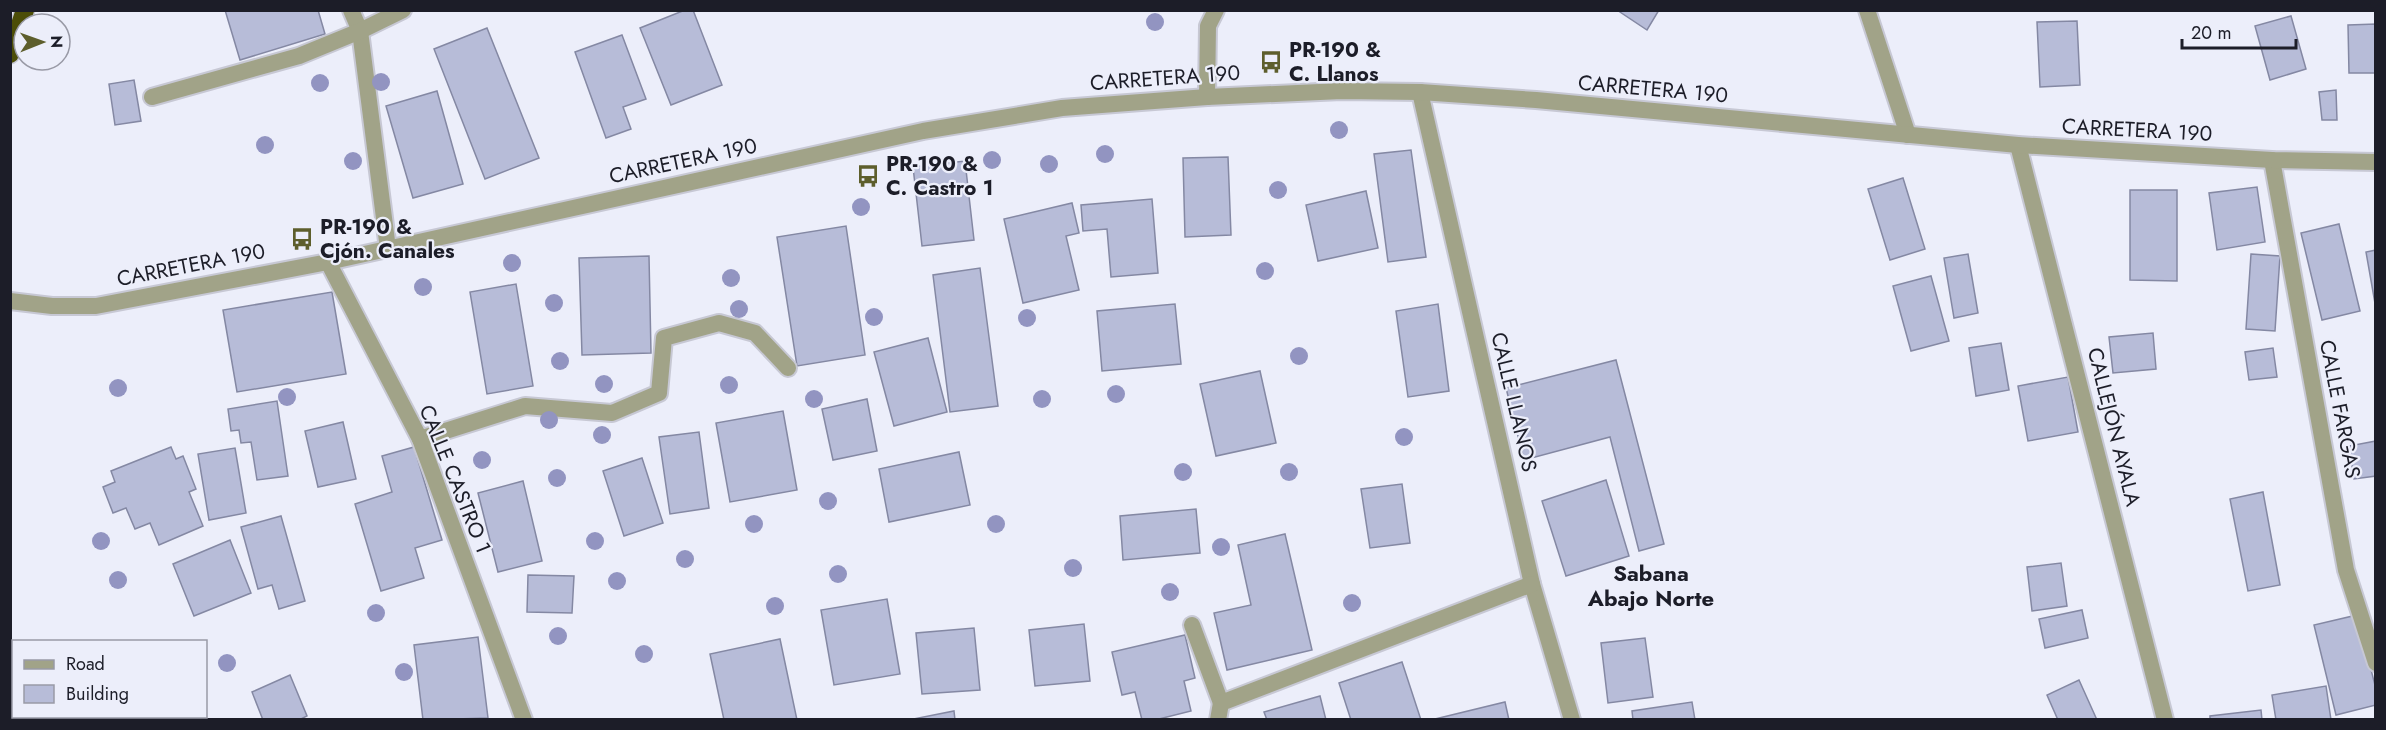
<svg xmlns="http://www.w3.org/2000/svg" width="2386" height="730" viewBox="0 0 2386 730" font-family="Jost,sans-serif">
	<rect width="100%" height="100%" fill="#eceefa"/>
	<g fill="#b7bcd8" stroke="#8488a3" stroke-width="1.5">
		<path d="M225,10H318L325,34L240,60Z"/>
		<path d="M685,10H693L722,85L671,105L640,28Z"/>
		<path d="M1617,10H1659L1647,30Z"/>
		<path d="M2291,16L2306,69L2270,80L2255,26Z"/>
		<path d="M2077,21L2080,85L2040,87L2037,22Z"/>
		<path d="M2376,24V73H2349L2348,25Z"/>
		<path d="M487,28L539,158L485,179L434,49Z"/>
		<path d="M622,35L646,99L623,107L631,129L606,138L575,52Z"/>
		<path d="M134,80L141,121L115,125L109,84Z"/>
		<path d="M2336,90L2337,120H2322L2319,92Z"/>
		<path d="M437,91L463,184L413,198L386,106Z"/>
		<path d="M1411,150L1426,257L1388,262L1374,154Z"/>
		<path d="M1228,157L1231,235L1185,237L1183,158Z"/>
		<path d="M965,161L974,240L922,246L913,167Z"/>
		<path d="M1903,178L1925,249L1890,260L1868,189Z"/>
		<path d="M2257,187L2265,242L2217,250L2209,193Z"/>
		<path d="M2130,190H2177V281L2130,280Z"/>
		<path d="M1366,191L1378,248L1318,261L1306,205Z"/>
		<path d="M1152,199L1158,273L1111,277L1107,229L1083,231L1081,205Z"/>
		<path d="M1072,203L1079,233L1066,236L1079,290L1023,303L1004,219Z"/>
		<path d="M2339,224L2360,311L2322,320L2301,233Z"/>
		<path d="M846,226L865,355L797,366L777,237Z"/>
		<path d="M2376,250V309L2366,252Z"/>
		<path d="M1968,254L1978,313L1954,318L1944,258Z"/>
		<path d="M2251,254L2280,256L2275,331L2246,329Z"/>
		<path d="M649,256L651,353L582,355L579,258Z"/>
		<path d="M980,268L998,406L950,412L933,275Z"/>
		<path d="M1931,276L1949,341L1911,351L1893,286Z"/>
		<path d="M516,284L533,386L487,394L470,292Z"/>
		<path d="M332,292L346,374L237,392L223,310Z"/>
		<path d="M1175,304L1181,364L1102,371L1097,311Z"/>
		<path d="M1438,304L1449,391L1408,397L1396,311Z"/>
		<path d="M2153,333L2156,369L2113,373L2109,337Z"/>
		<path d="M928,338L947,412L894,426L874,352Z"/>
		<path d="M2001,343L2009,390L1976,396L1969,348Z"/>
		<path d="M2273,348L2277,377L2249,380L2245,352Z"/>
		<path d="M1616,360L1664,544L1639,551L1610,437L1524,460L1506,388Z"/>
		<path d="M1260,371L1276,443L1216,456L1200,384Z"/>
		<path d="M2068,377L2078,432L2028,441L2018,386Z"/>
		<path d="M867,399L877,451L833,460L822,409Z"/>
		<path d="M277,401L288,476L257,480L251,442L241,443L239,430L231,431L228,409Z"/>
		<path d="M783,411L797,490L730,502L716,423Z"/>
		<path d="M343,422L356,479L318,487L305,431Z"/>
		<path d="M699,432L709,508L670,514L659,437Z"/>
		<path d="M2376,441V476L2354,479L2349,446Z"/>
		<path d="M171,447L176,459L183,456L196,489L189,492L203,526L159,545L150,523L135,529L126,508L113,513L103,487L115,482L111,471Z"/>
		<path d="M414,447L442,540L415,548L424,578L381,591L355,504L392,492L382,456Z"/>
		<path d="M235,448L246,513L209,520L198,454Z"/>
		<path d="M959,452L970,505L889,522L879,469Z"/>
		<path d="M642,458L663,523L624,536L603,471Z"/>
		<path d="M1606,480L1629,556L1566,576L1542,501Z"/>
		<path d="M523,481L542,561L498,572L478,493Z"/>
		<path d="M1402,484L1410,543L1370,548L1361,489Z"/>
		<path d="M2263,492L2280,585L2248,591L2230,499Z"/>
		<path d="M1196,509L1200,553L1123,560L1120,516Z"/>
		<path d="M281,516L305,601L279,609L272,585L258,589L241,527Z"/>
		<path d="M1285,534L1312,650L1227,670L1214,613L1251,605L1238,545Z"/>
		<path d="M230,540L251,593L194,616L173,564Z"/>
		<path d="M2061,563L2067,606L2032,611L2027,567Z"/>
		<path d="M528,575L574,576L572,613L527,612Z"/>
		<path d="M887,599L900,674L834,685L821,610Z"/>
		<path d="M2082,610L2088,638L2045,648L2039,619Z"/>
		<path d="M2357,615L2376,689V705L2336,715L2314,625Z"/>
		<path d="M1084,624L1090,681L1035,686L1029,630Z"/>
		<path d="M974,628L980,690L922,694L916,633Z"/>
		<path d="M1185,635L1195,678L1184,681L1191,711L1155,720H1142L1135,692L1122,695L1112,652Z"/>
		<path d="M478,637L488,718L423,720L414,645Z"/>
		<path d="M1645,638L1653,697L1608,703L1601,643Z"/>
		<path d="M780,639L797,720H724L710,654Z"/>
		<path d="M1402,662L1421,720H1351L1339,683Z"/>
		<path d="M290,675L307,716L299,720H263L252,692Z"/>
		<path d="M2079,680L2097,720H2058L2047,695Z"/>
		<path d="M2326,686L2331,720H2276L2272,695Z"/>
		<path d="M1320,696L1326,720H1267L1264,712Z"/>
		<path d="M1505,702L1509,720L1435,719Z"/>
		<path d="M1692,702L1695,720H1633L1632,711Z"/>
		<path d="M2261,710L2262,720H2210V716Z"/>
		<path d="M954,711L955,720H913V719Z"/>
	</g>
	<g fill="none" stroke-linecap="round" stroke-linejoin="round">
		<g stroke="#c7c8d4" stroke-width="20">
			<g id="service">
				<path d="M1207,97L1208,26L1216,10"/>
				<path d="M420,439L525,406L612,413L659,393L664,338L719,323L755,333L788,368"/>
			</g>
		</g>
		<g stroke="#c7c8d4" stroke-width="20">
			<g id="minor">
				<path d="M351,10L360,31L388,249"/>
				<path d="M1867,10L1908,135"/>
				<path d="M1420,92L1532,584L1572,720"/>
				<path d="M152,97L299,56L360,31L403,10"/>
				<path d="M2018,145L2165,720"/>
				<path d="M2272,160L2346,570L2376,663"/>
				<path d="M328,262L420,439L524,720"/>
				<path d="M1192,625L1221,703"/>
				<path d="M1218,720L1221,703L1532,584"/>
			</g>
		</g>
		<g stroke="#c7c8d4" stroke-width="20">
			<path id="tertiary" d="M10,301L52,306H96L328,262L923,131L1062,108L1207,97L1342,91L1420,92L1536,100L2018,145L2272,160L2376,162"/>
		</g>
		<g stroke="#c7c8d4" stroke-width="21">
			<path id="motorway" d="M10,54L25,10"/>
		</g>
		<use href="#service" stroke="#a1a388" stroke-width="16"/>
		<use href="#minor" stroke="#a1a388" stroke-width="16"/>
		<use href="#tertiary" stroke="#a1a388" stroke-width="16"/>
		<use href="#motorway" stroke="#4c4d07" stroke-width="18"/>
	</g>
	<g fill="#9294c1">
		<circle cx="1155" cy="22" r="9"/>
		<circle cx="381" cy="82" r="9"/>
		<circle cx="320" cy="83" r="9"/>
		<circle cx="1339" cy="130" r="9"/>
		<circle cx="265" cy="145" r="9"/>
		<circle cx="1105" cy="154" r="9"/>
		<circle cx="992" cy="160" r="9"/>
		<circle cx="353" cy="161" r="9"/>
		<circle cx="1049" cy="164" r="9"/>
		<circle cx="1278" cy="190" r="9"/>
		<circle cx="861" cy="207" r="9"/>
		<circle cx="512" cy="263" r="9"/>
		<circle cx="1265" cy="271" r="9"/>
		<circle cx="731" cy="278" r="9"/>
		<circle cx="423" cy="287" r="9"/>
		<circle cx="554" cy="303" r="9"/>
		<circle cx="739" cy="309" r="9"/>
		<circle cx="874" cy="317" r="9"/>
		<circle cx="1027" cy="318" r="9"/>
		<circle cx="1299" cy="356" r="9"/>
		<circle cx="560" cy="361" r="9"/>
		<circle cx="604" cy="384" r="9"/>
		<circle cx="729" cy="385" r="9"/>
		<circle cx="118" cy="388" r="9"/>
		<circle cx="1116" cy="394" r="9"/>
		<circle cx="287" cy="397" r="9"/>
		<circle cx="814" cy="399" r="9"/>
		<circle cx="1042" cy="399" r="9"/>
		<circle cx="549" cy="420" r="9"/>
		<circle cx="602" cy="435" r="9"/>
		<circle cx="1404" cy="437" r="9"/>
		<circle cx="482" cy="460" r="9"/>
		<circle cx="1183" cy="472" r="9"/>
		<circle cx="1289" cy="472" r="9"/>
		<circle cx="557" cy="478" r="9"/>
		<circle cx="828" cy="501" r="9"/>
		<circle cx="754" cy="524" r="9"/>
		<circle cx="996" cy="524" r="9"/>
		<circle cx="101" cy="541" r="9"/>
		<circle cx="595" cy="541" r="9"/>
		<circle cx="1221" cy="547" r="9"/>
		<circle cx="685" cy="559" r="9"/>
		<circle cx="1073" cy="568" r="9"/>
		<circle cx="838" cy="574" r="9"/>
		<circle cx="118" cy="580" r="9"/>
		<circle cx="617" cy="581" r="9"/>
		<circle cx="1170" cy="592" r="9"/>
		<circle cx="1352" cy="603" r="9"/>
		<circle cx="775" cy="606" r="9"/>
		<circle cx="376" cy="613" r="9"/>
		<circle cx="558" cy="636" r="9"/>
		<circle cx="644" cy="654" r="9"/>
		<circle cx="227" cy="663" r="9"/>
		<circle cx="404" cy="672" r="9"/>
	</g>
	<defs>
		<g id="bus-bare" transform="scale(1.8)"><path d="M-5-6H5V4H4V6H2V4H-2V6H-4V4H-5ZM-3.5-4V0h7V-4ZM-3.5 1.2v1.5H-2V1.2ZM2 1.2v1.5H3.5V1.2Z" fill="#5d5e2c" stroke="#eceefa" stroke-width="2.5" paint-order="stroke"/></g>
	</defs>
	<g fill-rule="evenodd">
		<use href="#bus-bare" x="1271" y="62"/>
		<use href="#bus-bare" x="868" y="176"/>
		<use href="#bus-bare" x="302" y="239"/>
	</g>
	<g text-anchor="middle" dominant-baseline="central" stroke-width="4.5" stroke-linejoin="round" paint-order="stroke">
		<g font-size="21" font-weight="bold" fill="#1c1d28" stroke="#eceefa" text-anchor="start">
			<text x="1289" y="50">PR-190 &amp;<tspan x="1289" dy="24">C. Llanos</tspan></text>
			<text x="886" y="164">PR-190 &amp;<tspan x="886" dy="24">C. Castro 1</tspan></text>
			<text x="320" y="227">PR-190 &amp;<tspan x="320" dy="24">Cjón. Canales</tspan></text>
		</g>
		<g font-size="21" fill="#1c1d28" stroke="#eceefa">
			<text transform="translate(1165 78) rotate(-4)">CARRETERA 190</text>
			<text transform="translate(1653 89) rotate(5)">CARRETERA 190</text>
			<text transform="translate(2137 130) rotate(3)">CARRETERA 190</text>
			<text transform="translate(683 161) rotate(-12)">CARRETERA 190</text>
			<text transform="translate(191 265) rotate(-11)">CARRETERA 190</text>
			<text transform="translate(1514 402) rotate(77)">CALLE LLANOS</text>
			<text transform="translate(2340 409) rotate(79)">CALLE FARGAS</text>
			<text transform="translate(2114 427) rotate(76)">CALLEJÓN AYALA</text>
			<text transform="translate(455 479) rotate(68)">CALLE CASTRO 1</text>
		</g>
		<g font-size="22" font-weight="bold" fill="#1c1d28" stroke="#eceefa">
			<text x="1651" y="573">Sabana<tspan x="1651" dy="25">Abajo Norte</tspan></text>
		</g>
	</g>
	<rect width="2386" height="730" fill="none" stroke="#1c1d28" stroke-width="24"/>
	<rect x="12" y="640" width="195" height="78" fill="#eceefa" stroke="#999aa6" stroke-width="1.5"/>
	<rect x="24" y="660" width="30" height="9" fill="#a1a388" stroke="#999aa6" stroke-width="1.5"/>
	<text x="66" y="670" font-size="18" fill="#1c1d28">Road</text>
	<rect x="24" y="685" width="30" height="18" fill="#b7bcd8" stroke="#999aa6" stroke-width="1.5"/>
	<text x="66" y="700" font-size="18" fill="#1c1d28">Building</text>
	<g transform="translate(42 42) rotate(89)"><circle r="28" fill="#eceefa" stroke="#999aa6" stroke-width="1.5"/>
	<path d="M0-4.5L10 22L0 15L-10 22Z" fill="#5d5e2c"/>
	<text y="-9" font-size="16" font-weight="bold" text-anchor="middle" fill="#1c1d28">N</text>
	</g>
	<path d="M2182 39v9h114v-9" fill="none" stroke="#1c1d28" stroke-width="3"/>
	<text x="2191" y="39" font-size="18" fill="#1c1d28" stroke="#eceefa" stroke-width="4.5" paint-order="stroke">20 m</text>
</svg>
